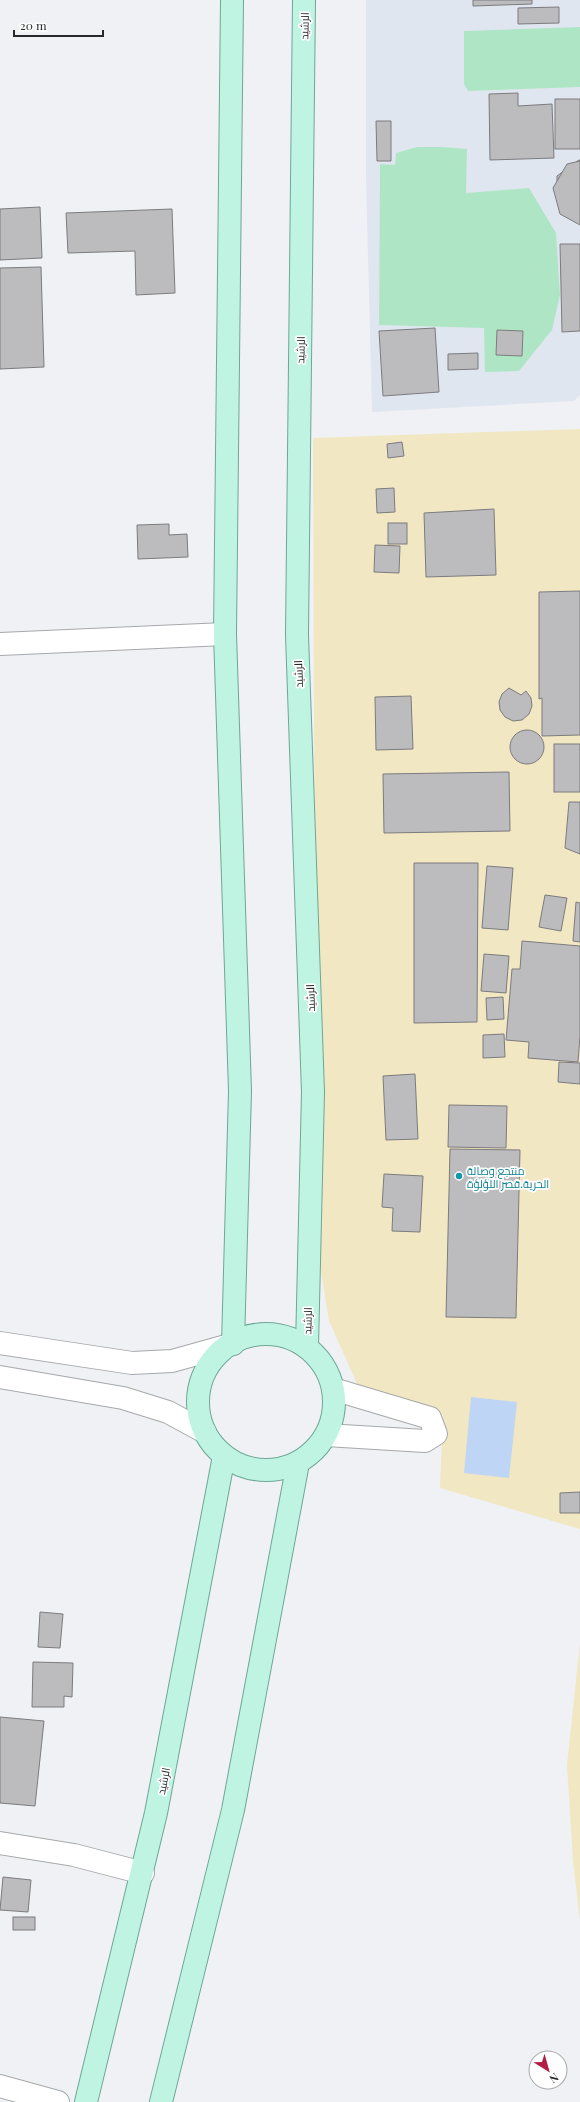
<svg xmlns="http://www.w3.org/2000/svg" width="580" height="2102" viewBox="0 0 580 2102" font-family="'Playfair Display',Cairo,serif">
	<rect width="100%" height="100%" fill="#eff1f4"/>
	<path fill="#e0e6f0" d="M366,0H580V395L574,401L372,412L366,177Z"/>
	<g fill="#aee6c5">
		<path d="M580,27V87L468,91L464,84V31Z"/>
		<path d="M417,147H442L467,149L466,193L529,188L556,233L560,295L552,330L519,371L485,372L484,328L379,325L380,164L395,165L396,153Z"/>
	</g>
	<g fill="#f1e7c2">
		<path d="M580,429V1529L440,1488L443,1415L359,1388L329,1321L316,1240L313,438Z"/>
		<path d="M580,1643V1921L573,1861L567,1765Z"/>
	</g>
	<path fill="#bfd5f5" d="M471,1397L517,1402L509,1478L464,1473Z"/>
	<g fill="#bcbbbe" stroke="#7c7b7e">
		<path d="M473,0H532V4L473,6Z"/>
		<path d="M559,7V23L518,24V8Z"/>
		<path d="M518,93V106L552,104L554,158L490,160L489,94Z"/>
		<rect x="555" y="99" width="25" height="50"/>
		<path d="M376,121H391V161H377Z"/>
		<path d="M579,160H580V220L572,219L557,199V176Z"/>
		<path d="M580,161V225L560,214L553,188L567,164Z"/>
		<path d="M40,207L42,258L0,260V209Z"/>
		<path d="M172,209L175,293L136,295L135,251L68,253L66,213Z"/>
		<path d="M560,244H580V331L562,332Z"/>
		<path d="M41,267L44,367L0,369V268Z"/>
		<path d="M435,328L439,392L383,396L379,331Z"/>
		<path d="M497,330L523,331L522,356L496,355Z"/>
		<path d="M478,353V369L448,370V354Z"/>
		<path d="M402,442L404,456L388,458L387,444Z"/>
		<path d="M394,488L395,512L377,513L376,489Z"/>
		<path d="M494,509L496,575L426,577L424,513Z"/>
		<rect x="388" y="523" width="19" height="21"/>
		<path d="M169,524V535L187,534L188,557L138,559L137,525Z"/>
		<path d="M375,545L400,546L399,573L374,572Z"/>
		<path d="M580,591V735L542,736V698L539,699V592Z"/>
		<path d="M509,688L521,695L526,691L531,698L532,706L529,714L522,720L513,721L505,717L500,710L499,702L502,694Z"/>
		<path d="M411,696L413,749L376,750L375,697Z"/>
		<circle cx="527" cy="747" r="17"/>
		<rect x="554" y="744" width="26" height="48"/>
		<path d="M509,772L510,831L384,833L383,774Z"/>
		<path d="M569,802H580V854L565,848Z"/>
		<path d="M414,863H478L477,1022L414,1023Z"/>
		<path d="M487,866L513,868L508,930L482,928Z"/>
		<path d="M545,895L567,898L561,931L539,927Z"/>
		<path d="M576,902L580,903V942L573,941Z"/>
		<path d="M522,941L580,946V1036L578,1062L528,1058L529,1042L506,1040L512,969H520Z"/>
		<path d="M484,954L509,956L506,993L481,991Z"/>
		<path d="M503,997L504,1019L487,1020L486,998Z"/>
		<path d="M504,1034L505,1057L483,1058V1035Z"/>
		<path d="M559,1062L580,1063V1084L558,1082Z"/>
		<path d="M415,1074L418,1139L386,1140L383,1076Z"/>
		<path d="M449,1105L507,1106L506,1148L448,1147Z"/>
		<path d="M450,1149L520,1150L516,1318L446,1317Z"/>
		<path d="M384,1174L423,1176L420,1232L392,1231L393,1208L382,1207Z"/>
		<path d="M580,1492V1513H560V1493Z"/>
		<path d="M40,1612L63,1614L60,1648L38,1647Z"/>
		<path d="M33,1662L73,1663L72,1697L64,1696V1707H32Z"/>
		<path d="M0,1717L44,1721L35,1806L0,1803Z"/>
		<path d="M3,1877L31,1880L28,1912L0,1910Z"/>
		<rect x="13" y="1917" width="22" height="13"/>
	</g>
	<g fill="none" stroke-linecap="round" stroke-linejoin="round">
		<g stroke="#a7a8ab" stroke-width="24">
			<g id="minor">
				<path d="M0,644L225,634"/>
				<path d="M0,1343L132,1363L172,1361L233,1344"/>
				<path d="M0,1377L123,1398L168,1412L205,1432"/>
				<path d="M326,1435L425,1441L436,1434L430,1418L333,1389"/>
				<path d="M0,1843L74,1855L143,1873"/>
				<path d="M0,2086L58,2102"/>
			</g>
		</g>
		<g stroke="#6ea795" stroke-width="24">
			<g id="major">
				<path d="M232,0L225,634L240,1091L233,1344"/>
				<path d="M304,0L297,635L313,1092L307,1347"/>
				<circle cx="266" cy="1402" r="68"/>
				<path d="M86,2102L156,1813L224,1456"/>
				<path d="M161,2102L233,1810L298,1463"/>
			</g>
		</g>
		<use href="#minor" stroke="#fff" stroke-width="22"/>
		<use href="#major" stroke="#bff3e2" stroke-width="22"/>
	</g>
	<circle fill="#0f9aa8" stroke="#fefeff" stroke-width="1.5" cx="459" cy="1176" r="4"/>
	<g text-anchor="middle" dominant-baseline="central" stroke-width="3.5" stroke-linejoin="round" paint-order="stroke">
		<g font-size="11" fill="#28292a" stroke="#fefeff">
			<text transform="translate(304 26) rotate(-89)">الرشيد</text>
			<text transform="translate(300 350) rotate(-89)">الرشيد</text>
			<text transform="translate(298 674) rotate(-92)">الرشيد</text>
			<text transform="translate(310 998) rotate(-92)">الرشيد</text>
			<text transform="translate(307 1321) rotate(-89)">الرشيد</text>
			<text transform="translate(163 1781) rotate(-79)">الرشيد</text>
		</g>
		<g font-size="11" fill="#0d838f" stroke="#fefeff" text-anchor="start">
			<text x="467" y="1170">منتجع وصالة<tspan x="467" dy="13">الحرية.قصر اللؤلؤة</tspan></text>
		</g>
	</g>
	<g transform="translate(548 2070) rotate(143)"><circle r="19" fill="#fefeff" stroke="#a8a9aa"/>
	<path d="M0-3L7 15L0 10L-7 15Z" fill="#b21f45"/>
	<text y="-6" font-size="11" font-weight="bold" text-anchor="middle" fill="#28292a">N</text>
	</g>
	<path d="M14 30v6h89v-6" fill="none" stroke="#28292a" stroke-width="2"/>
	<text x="20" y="30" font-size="12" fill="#28292a" stroke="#fefeff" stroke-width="3" paint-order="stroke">20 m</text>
</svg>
